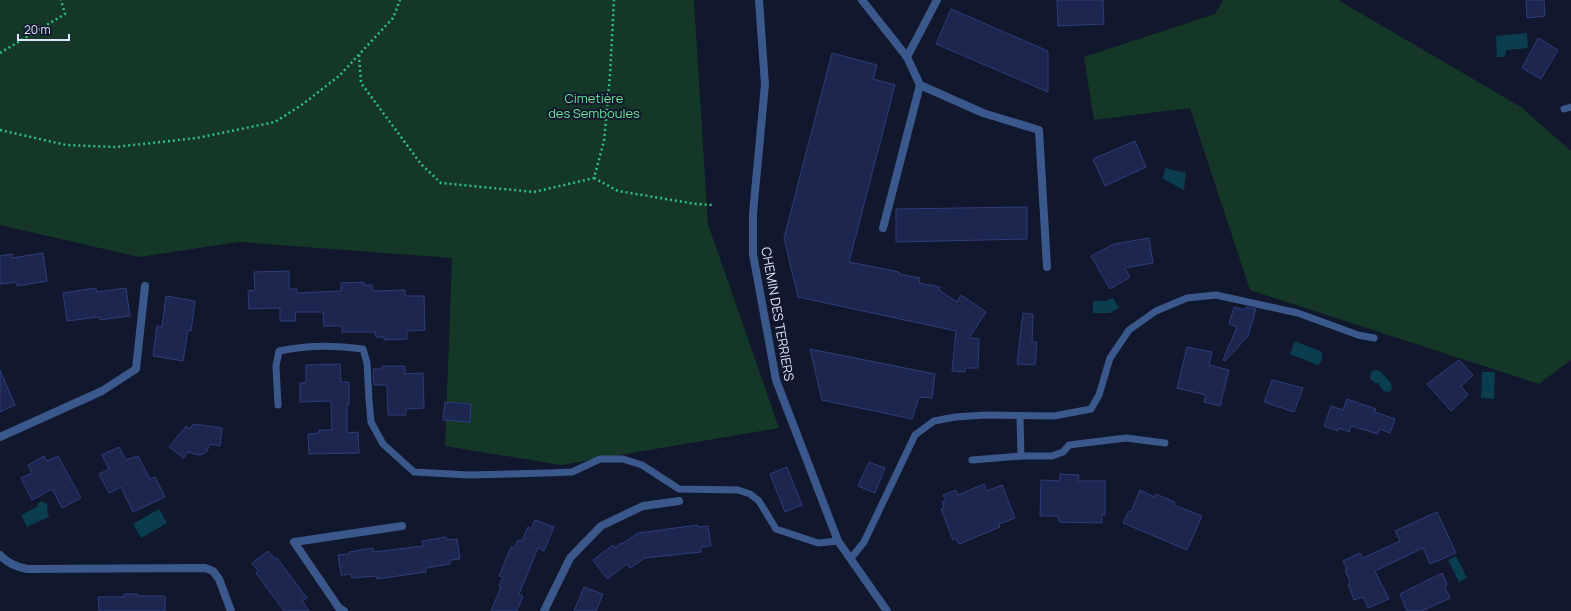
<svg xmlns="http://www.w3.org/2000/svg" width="1571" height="611" viewBox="0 0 1571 611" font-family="Manrope,sans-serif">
	<rect width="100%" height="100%" fill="#11172d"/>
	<g fill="#143728">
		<path d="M0,0H694L708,224L779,428L561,465L445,446L452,258L239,242L139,257L0,225Z"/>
		<path d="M1223,0H1338L1521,107L1571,151V360L1539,384L1250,290L1190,108L1094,120L1084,57L1215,14Z"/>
	</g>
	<g fill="#0a3d4d">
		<path d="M1527,33L1528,48L1506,50L1505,57H1497L1496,36Z"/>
		<path d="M1165,168L1186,173L1184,190L1163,179Z"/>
		<path d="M1113,298L1119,308L1110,313H1093V301H1105Z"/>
		<path d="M1295,341L1322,352V360L1318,365L1290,354Z"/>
		<path d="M1375,370L1380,371L1391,383L1392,389L1389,392L1383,391L1378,383H1375L1370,378L1371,372Z"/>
		<path d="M1482,372H1495L1494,399L1481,398Z"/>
		<path d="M42,501L48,505L47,511L49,517L27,527L21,515L37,507L38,503Z"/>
		<path d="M159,509L167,523L141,538L133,524Z"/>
		<path d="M1456,556L1467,578L1459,582L1448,560Z"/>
	</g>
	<g fill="#1c264e" stroke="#2e3d7b">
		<path d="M1057,0H1103L1104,24L1058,26Z"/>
		<path d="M1526,0H1544L1545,16L1527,18Z"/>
		<path d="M951,9L1048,51V92L936,44Z"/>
		<path d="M1538,38L1558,50L1541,79L1522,68Z"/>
		<path d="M832,53L877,65L873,79L895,85L849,262L899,272V274L920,278L919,283L940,287L939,290L957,302L961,295L986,312L969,338L979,339L978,368H965V372L952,371L956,331L798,297L784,238Z"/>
		<path d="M1135,141L1146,167L1105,186L1093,159Z"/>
		<path d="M1027,207V239L896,242V209Z"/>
		<path d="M1149,238L1153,263L1125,268L1130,277L1110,289L1091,256L1114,244Z"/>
		<path d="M43,253L47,281L17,286L16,282L0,284V256L12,254V258Z"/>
		<path d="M289,271V289H297V293L341,291V283L364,282V285H372L373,291L405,290V296H424L425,330L407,331V339L384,340V337H376L375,332H342V326H324L323,312H295L296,321H280V308L249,309L248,291L255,290L254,272Z"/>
		<path d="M96,288L97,292L126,288L130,316L100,320V317L67,321L63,293Z"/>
		<path d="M166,296L195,301L191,331L188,330L183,361L153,356L157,326L162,327Z"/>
		<path d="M1234,307L1245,310L1246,307L1256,309L1248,336L1225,361L1223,360L1237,327L1229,324Z"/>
		<path d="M1023,313L1033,314L1032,342H1037L1035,365L1017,364Z"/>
		<path d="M1187,347L1212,352L1209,365L1229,370L1220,406L1204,402L1206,395L1177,388Z"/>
		<path d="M810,349L935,374L932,398L919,397L912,419L822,400Z"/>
		<path d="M1459,360L1473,375L1461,386L1468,395L1451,411L1427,384Z"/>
		<path d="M340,364L341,382H349V405H347V433L358,432L359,453L309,454L308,434L319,433V430H332L331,401L300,402V383H306V365Z"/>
		<path d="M382,366H405V374L423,373L424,408L406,409V415H388L387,385H374L373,369H382Z"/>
		<path d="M0,370L15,405L0,412Z"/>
		<path d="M1272,380L1303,388L1294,412L1264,402Z"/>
		<path d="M1347,399L1376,409L1375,412L1395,419L1390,433L1379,429L1378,434L1351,426L1349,432L1339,428L1338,431L1324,426L1331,406L1343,410Z"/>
		<path d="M445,402L471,404L470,422L443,420Z"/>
		<path d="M194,424L222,428L220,446L210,444L207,451L203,454L198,455L188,452L184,458L169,447L186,426L189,429Z"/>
		<path d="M119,447L126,460L138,456L150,479L155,477L165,497L133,512L121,487L109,493L99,474L109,469L102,455Z"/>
		<path d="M44,456L47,461L58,456L81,498L62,508L52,489L32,500L21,478L32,473L28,465Z"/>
		<path d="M869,462L885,468L875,493L858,486Z"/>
		<path d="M787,467L802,505L785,512L770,474Z"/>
		<path d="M1060,474L1079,475L1078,481H1105V515L1102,514V523L1059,522L1058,516H1040L1041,480L1060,481Z"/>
		<path d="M984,484L987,491L1002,485L1015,518L999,524L1000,527L959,544L956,538L953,540L941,509L944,508L942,502L946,501L943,495L956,490L958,495Z"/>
		<path d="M1140,490L1154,497L1156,494L1175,502L1174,505L1202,516L1187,550L1123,523L1129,511L1131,512Z"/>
		<path d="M1437,512L1456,553L1430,564L1423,548L1375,571L1389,599L1368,608L1363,597L1354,600L1348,584L1350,582L1345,570L1347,569L1343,561L1360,553L1363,558L1400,541L1395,531Z"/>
		<path d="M535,520L554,527L544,551L538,548L519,594L523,596L517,611H491L501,587L499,586L503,577L499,576L511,547L514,548L518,540L522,541L528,527L531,529Z"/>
		<path d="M698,525V527L708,526L711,546L701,547V552L645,558L630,568L627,564L607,579L593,560L613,545L615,548L621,543L622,544L638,533Z"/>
		<path d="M446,537L447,540L457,539L460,559L450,560V564L426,568V572L377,579L376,576L352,578L351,574L341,575L338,555L349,554V552L373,548V552L423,546L422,541Z"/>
		<path d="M268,551L275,559L277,558L307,598L302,601L309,611H284L256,573L258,571L252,563Z"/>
		<path d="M1442,573L1447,584L1445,587L1450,598L1422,611H1407L1400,594Z"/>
		<path d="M584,587L603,594L596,611H574Z"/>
		<path d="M124,594H138V596H165V611H99L98,597H124Z"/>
	</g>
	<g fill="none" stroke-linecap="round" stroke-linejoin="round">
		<g stroke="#2dc27e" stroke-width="2.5" stroke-dasharray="2 3" stroke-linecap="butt">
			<path d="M0,53L65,14L61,0"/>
			<path d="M359,55L361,83L421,164L441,183L534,192L594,178L604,141L610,75L614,0"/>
			<path d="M0,130L66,145L115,147L197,138L275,122L303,104L339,76L393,18L400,0"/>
			<path d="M594,178L618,191L696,204L713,205"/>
		</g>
		<g stroke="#3b588d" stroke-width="7">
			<path d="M1564,109L1571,107"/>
			<path d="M278,405L276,366L279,351C307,345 335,345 363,349L367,363L369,400L371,422L383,444L414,472L469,475L547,473L572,472L600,459H623L642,465L679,489L738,490L750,494L759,501L776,529L818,543L838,541"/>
			<path d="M1020,417L1021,456"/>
			<path d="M972,460L1021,456H1052L1063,452L1069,445L1126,438L1165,443"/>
			<path d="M851,558L864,542L915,435L934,421L955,417L986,415L1054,416L1091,409L1099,395L1110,358L1129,330L1156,311L1187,298L1216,295L1298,313L1358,335L1374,338"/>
		</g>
		<g stroke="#3b588d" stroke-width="8">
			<path d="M759,0L765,85L753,213V254L776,380L838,541L887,611"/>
			<path d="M862,0L907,57L920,85L983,113L1039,130L1047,267"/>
			<path d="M907,57L937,0"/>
			<path d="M883,228L920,85"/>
			<path d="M0,437L102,391L136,369L145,286"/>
			<path d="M0,555C7,563 17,567 27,569L205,568L213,571L219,579L231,611"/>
			<path d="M344,611L339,608L294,542L402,526"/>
			<path d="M544,611L570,558L601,526L643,506L679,501"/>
		</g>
	</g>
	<g text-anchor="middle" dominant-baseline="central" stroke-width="4" stroke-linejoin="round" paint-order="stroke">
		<g font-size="13" fill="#63e491" stroke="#11172d">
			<text x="594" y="98">Cimetière<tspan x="594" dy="15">des Semboules</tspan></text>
		</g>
		<g font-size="13" fill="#dde6ff" stroke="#11172d">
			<text transform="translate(778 314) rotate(80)">CHEMIN DES TERRIERS</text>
		</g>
	</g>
	<path d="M18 34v6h51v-6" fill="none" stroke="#dde6ff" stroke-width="2"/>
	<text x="24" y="34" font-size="12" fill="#dde6ff" stroke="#11172d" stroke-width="3" paint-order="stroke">20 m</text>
</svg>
